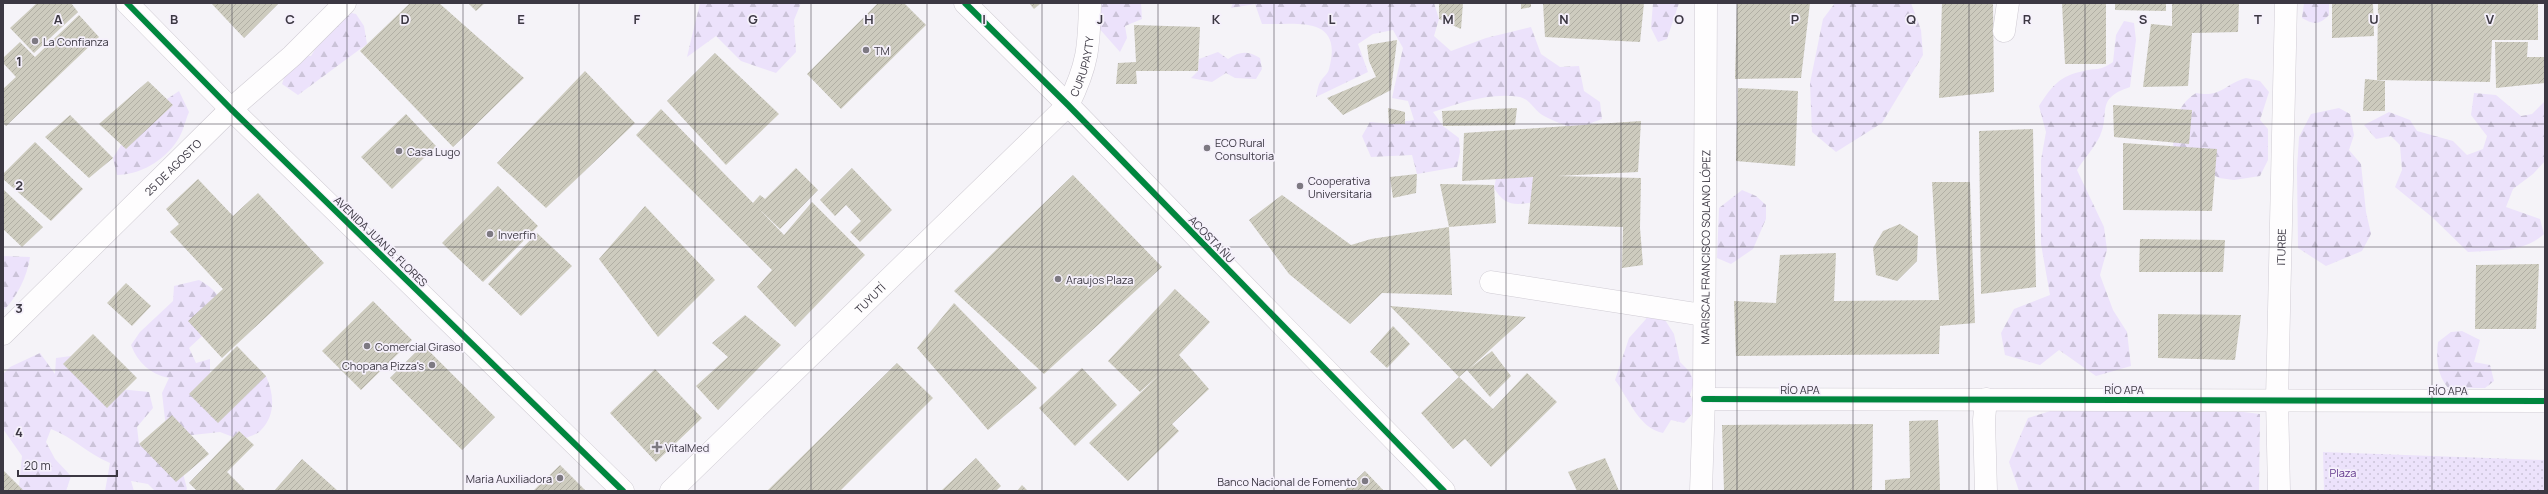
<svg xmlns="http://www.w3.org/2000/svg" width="2548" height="494" viewBox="0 0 2548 494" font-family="Manrope,sans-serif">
	<defs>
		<pattern id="forest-firs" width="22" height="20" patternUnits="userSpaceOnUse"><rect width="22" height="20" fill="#ece2fb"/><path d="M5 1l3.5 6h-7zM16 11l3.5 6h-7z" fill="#cbc3d8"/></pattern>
		<pattern id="park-dots" width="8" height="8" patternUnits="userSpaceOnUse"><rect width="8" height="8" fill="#ece2fb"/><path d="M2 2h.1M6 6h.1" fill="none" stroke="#cbc3d8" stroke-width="1.8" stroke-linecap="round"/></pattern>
		<pattern id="building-hatch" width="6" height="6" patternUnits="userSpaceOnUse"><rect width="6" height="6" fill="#cdcbbe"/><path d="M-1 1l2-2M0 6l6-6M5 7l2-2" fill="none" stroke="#b1afa4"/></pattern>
	</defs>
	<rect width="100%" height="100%" fill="#f5f3f8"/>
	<g fill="url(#forest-firs)">
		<path d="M700,3H801L794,20L796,52L776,73L741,61L716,36L687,57Z"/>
		<path d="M1097,3H1141L1142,19L1125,26L1127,38L1120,52L1097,26Z"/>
		<path d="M1233,3H1434L1439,19L1434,36L1451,51L1486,38L1531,27L1541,54L1560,67L1579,66L1584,91L1600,102L1602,119L1575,129C1565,125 1553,121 1544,116C1535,112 1531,100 1520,97C1490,92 1460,103 1433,112L1443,126L1459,138L1460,152L1457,167L1417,174L1412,155L1371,157L1362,136L1370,122L1389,124L1414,120L1408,101L1392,98L1403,48L1393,30L1373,34L1358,44L1368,72L1316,97C1317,92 1318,86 1320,82C1323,77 1328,74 1329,69C1344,14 1296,25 1262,24L1255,4L1231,8Z"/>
		<path d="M1653,3H1679L1667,39L1658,42L1651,28Z"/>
		<path d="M1835,3H1911L1921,30L1923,55L1882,123L1836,152L1812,132L1810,83L1823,19Z"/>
		<path d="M2304,3H2329V15C2319,25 2314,25 2302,18Z"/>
		<path d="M338,10L356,14L364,26L367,44L298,95L282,84L292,56H311Z"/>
		<path d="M2124,21L2134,23L2136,40L2130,87C2094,99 2111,113 2100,136C2094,148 2084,159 2077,170L2104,227L2107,250L2100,275L2113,310L2127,332L2131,366L2096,376L2059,350L2040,365L2005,355L2001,333L2014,309L2050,295L2041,244V160L2046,132L2039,106C2052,86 2059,76 2084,71C2099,67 2098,72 2113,62L2116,35Z"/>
		<path d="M1218,52L1228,59C1240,51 1248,51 1260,58L1262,69L1256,79L1235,78L1226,73L1212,82L1191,78L1198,71L1199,59Z"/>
		<path d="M2246,78L2260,81L2269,92L2260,120L2268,129V160L2260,176L2234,180L2219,178L2173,151C2175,126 2173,108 2196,93C2222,98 2224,84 2246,78Z"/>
		<path d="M179,91L189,112C185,121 183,133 177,141C164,161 139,175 117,175L113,158C135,123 144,114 179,91Z"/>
		<path d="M2474,93L2496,95L2521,116L2532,114L2545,101V161L2533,174L2513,189L2506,207L2540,219L2544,234C2524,253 2493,250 2468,252L2432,217L2395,187L2402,170L2400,145L2391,136L2376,139L2364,125L2389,112L2410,120L2417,131L2453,141L2467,155L2483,149L2487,136L2471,115Z"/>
		<path d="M2339,108L2350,114L2354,135L2349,150L2361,164L2366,212L2371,234L2362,251L2326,266L2298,248L2297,168L2299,137L2311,114Z"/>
		<path d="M1539,171L1533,202C1514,206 1504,205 1494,188L1496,179Z"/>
		<path d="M1742,190L1756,196L1766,205V219L1753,249L1731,264L1717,258L1719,208Z"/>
		<path d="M3,256L30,257C27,277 17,297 3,311Z"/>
		<path d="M199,280C226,295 224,308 219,335L202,336L189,348L196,363L210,359V373L246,379L266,376C274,394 276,415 261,430C257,435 247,437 241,440L220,432L183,436L166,428L162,393L169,378C150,374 138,363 131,345L140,332L173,301L174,286Z"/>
		<path d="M1650,305L1658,309L1674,334L1680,362L1690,372L1694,382L1690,395L1697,409L1684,423L1671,420L1663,433C1638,428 1629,398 1615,380L1629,338L1646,319Z"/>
		<path d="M2462,331L2480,340L2474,362L2490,365L2494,381L2485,388H2448C2437,374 2436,360 2438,342L2451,332Z"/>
		<path d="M40,353L55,374L56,358L71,356L119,389L149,392L153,408L137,427L139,444L181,465L187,489L185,491H155L148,484L131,481L134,491H105L110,463C88,454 73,437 51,429L46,442L55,459L71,476L66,491H24L19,486L22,456L3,429V374L10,367Z"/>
		<path d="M2089,399H2137L2260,414L2259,491H2019L2009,462L2028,418Z"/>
	</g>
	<path fill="url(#park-dots)" d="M2323,452L2545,460V491H2324Z"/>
	<g fill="url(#building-hatch)">
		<path d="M37,3H71L78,12L34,53L10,28Z"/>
		<path d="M211,3H279L244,38Z"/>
		<path d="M410,3H439L524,78L453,147L360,51Z"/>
		<path d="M468,3H485L476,11Z"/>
		<path d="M878,3H904L926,25L841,109L807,74Z"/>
		<path d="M1029,3H1041L1034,9Z"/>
		<path d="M1439,3H1463L1461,29L1439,19Z"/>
		<path d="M1521,3H1531V7L1521,9Z"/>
		<path d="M1543,3H1644L1640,42L1545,37Z"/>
		<path d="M1737,3H1810L1801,78L1735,79Z"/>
		<path d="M1942,3H1993L1994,92L1939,98Z"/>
		<path d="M2062,3H2106V64H2065Z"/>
		<path d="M2115,3H2166V11L2115,10Z"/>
		<path d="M2172,3H2239L2238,32L2192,33L2188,86L2143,87L2151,24L2172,26Z"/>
		<path d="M2332,3H2373L2374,36L2332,38Z"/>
		<path d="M2378,3H2538V40H2492L2490,82L2377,80Z"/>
		<path d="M79,15L99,37L6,126L3,123V89L16,77L3,63V58L20,42L35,57Z"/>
		<path d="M1134,25L1200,27L1198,71H1136L1137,84H1116L1118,63L1136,62Z"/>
		<path d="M1397,40L1391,90L1343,115L1327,98L1376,77L1369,61L1367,45Z"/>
		<path d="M2495,42H2528L2527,57H2545V83L2496,88Z"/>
		<path d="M715,53L779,114L726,165L667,101Z"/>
		<path d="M585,71L635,123L546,208L497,163Z"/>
		<path d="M2365,79L2385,81V111H2363Z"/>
		<path d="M148,81L173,105L126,149L99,124Z"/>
		<path d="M1738,88L1798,91L1795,166L1736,161Z"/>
		<path d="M2113,105L2192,110L2189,144L2114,137Z"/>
		<path d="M1388,108L1405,112V124H1389Z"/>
		<path d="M1517,108L1515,125L1443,126L1442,111Z"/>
		<path d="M661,109L753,203L760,195L765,199L796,168L818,190L780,229L759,209L784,235L812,202L865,255L795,327L757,287L772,270L636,135Z"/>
		<path d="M406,114L436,146L392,189L361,157Z"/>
		<path d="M70,115L113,158L89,178L45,137Z"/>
		<path d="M1641,121L1638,172L1557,176L1641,178L1640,228L1643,265L1622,268L1623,227L1528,224L1533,177L1462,181L1464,133Z"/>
		<path d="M2033,129L2036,287L1981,294L1979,131Z"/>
		<path d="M35,142L83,189L51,221L3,179V174Z"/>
		<path d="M2123,143L2217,149L2212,211L2123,210Z"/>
		<path d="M852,168L892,210L860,242L850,232L861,221L846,205L835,216L820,200Z"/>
		<path d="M1417,174L1416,193L1393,198L1390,177Z"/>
		<path d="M1073,175L1162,267L1044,374L954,291Z"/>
		<path d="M198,179L233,216L258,193L324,263L222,358L188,321L223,289L170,232L179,224L166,209Z"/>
		<path d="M1932,182H1970L1975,323L1940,326L1939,354L1736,356L1734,301L1776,303L1780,255L1836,253L1834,301L1939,300Z"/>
		<path d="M1440,184L1494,185L1496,223L1449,227Z"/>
		<path d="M498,186L538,226L483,282L442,243Z"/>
		<path d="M4,190L43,227L22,247L3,229Z"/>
		<path d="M1282,195L1351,245L1371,239L1449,227L1452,295L1382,293L1350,324L1289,274L1249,220Z"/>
		<path d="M645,206L715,280L658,337L599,259Z"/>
		<path d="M1900,224L1918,236L1917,261L1897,281L1876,275L1873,248L1883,231Z"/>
		<path d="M537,233L572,266L521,316L488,284Z"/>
		<path d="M2140,239L2225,240L2223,272H2139Z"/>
		<path d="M2539,264L2536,329H2475L2476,265Z"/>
		<path d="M126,283L151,306L132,326L107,303Z"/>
		<path d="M1175,289L1210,322L1179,355L1209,389L1172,424L1179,431L1128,481L1089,443L1161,373L1140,392L1108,361Z"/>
		<path d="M373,301L412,340L361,390L322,351Z"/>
		<path d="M954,303L1037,388L988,430L917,348Z"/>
		<path d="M1390,306L1526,317L1469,369L1492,351L1511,376L1490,397L1467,370L1459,377Z"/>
		<path d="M2158,314L2241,315L2235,360L2158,358Z"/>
		<path d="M745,315L781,345L718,410L696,386L728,357L712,343Z"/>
		<path d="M1393,326L1410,344L1387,368L1370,352Z"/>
		<path d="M93,334L137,378L107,408L63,364Z"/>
		<path d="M423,345L495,417L462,450L390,378Z"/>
		<path d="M237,346L266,376L218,423L189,394Z"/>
		<path d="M897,363L933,398L840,491H767Z"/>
		<path d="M1082,368L1117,405L1075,446L1039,408Z"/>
		<path d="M655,369L702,418L656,462L610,413Z"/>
		<path d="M1527,373L1557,402L1491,467L1465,439L1453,449L1421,413L1459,377L1493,409Z"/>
		<path d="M172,415L209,454L176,482L139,444Z"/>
		<path d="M1938,420L1940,491H1885V480L1910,478L1909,421Z"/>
		<path d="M1873,424L1872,491H1724L1722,425Z"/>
		<path d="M239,431L254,445L227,472L246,491H197L189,483Z"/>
		<path d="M976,458L1001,486L996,491H941Z"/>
		<path d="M1605,458L1619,491H1577L1568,472Z"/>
		<path d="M302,459L338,491H274Z"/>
		<path d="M560,465L586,491H533Z"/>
		<path d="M3,470L24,491H3Z"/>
		<path d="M1365,471L1384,491H1344Z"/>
		<path d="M1022,485L1028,491H1017Z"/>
	</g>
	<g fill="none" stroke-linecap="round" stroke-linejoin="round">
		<g stroke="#d0ccd4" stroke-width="23">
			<g id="minor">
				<path d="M127,3L231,109L623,491"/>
				<path d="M965,3L1068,105L1444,491"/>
				<path d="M2004,31L2008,3"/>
				<path d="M1491,282L1703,315"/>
				<path id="s1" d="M3,334L231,109L292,56L345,3"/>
				<path d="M1704,399L2545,401"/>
				<path id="s2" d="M671,491L1068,105C1088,65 1089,47 1090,3"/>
				<path id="s3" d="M1701,491L1704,399L1706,3"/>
				<path d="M1986,491L1984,420L1986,399"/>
				<path id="s4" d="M2279,491L2277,399L2286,3"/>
			</g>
		</g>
		<use href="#minor" stroke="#fefdfe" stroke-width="22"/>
		<g stroke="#f5f0fb" stroke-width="8">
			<g id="cycleway">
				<path d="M127,3L231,109L623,491"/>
				<path d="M965,3L1068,105L1444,491"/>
				<path d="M1704,399L2545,401"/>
			</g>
		</g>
		<use href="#cycleway" stroke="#00873e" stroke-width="6"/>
	</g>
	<path fill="none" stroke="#3c3843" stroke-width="1" stroke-opacity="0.55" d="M116,3V491M232,3V491M347,3V491M463,3V491M579,3V491M695,3V491M811,3V491M927,3V491M1042,3V491M1158,3V491M1274,3V491M1390,3V491M1506,3V491M1621,3V491M1737,3V491M1853,3V491M1969,3V491M2085,3V491M2201,3V491M2316,3V491M2432,3V491M3,124H2545M3,247H2545M3,370H2545"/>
	<g fill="#7d7982" stroke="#f5f0fb" stroke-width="1.5">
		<circle cx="35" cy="41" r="4"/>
		<circle cx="866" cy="50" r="4"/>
		<circle cx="1207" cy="148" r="4"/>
		<circle cx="399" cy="151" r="4"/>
		<circle cx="1300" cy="186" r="4"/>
		<circle cx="490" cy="234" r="4"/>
		<circle cx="1058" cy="279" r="4"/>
		<circle cx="367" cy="346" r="4"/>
		<circle cx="432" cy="365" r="4"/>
		<path d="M655 441h4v4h4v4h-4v4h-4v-4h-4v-4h4z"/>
		<circle cx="560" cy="478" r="4"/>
		<circle cx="1365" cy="481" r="4"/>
	</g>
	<g text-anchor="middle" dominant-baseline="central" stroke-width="3.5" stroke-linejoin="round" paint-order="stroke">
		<g font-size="11" fill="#3c3843" stroke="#f5f0fb" text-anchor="start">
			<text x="43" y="41">La Confianza</text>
			<text x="874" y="50">TM</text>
			<text x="1215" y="142">ECO Rural<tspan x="1215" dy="13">Consultoria</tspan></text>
			<text x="407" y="151">Casa Lugo</text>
			<text x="1308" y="180">Cooperativa<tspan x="1308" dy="13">Universitaria</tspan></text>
			<text x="498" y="234">Inverfin</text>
			<text x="1066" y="279">Araujos Plaza</text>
			<text x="375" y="346">Comercial Girasol</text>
			<text x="424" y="365" text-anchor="end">Chopana Pizza's</text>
			<text x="665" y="447">VitalMed</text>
			<text x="552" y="478" text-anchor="end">Maria Auxiliadora</text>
			<text x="1357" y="481" text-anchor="end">Banco Nacional de Fomento</text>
		</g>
		<g font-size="11" fill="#3c3843" stroke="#f5f0fb">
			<text stroke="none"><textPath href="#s2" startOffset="595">CURUPAYTY</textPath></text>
			<text stroke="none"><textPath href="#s1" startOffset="238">25 DE AGOSTO</textPath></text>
			<text transform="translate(1212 239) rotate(46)">ACOSTA ÑU</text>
			<text transform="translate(381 241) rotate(44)">AVENIDA JUAN B. FLORES</text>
			<text stroke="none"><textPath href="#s3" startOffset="244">MARISCAL FRANCISCO SOLANO LÓPEZ</textPath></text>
			<text stroke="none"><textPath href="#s4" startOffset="244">ITURBE</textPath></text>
			<text stroke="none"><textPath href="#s2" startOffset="277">TUYUTÍ</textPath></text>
			<text x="1800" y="389">RÍO APA</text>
			<text x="2124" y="389">RÍO APA</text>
			<text x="2448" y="390">RÍO APA</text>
		</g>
		<g font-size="11" fill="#643b8e" stroke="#f5f0fb">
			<text x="2343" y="472">Plaza</text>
		</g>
	</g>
	<g font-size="13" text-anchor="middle" font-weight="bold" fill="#3c3843" stroke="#f5f0fb" stroke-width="3.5" stroke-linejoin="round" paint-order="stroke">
		<text x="58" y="24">A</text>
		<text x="174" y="24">B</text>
		<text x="290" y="24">C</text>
		<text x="405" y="24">D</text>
		<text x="521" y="24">E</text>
		<text x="637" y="24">F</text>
		<text x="753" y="24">G</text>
		<text x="869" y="24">H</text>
		<text x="984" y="24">I</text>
		<text x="1100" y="24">J</text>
		<text x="1216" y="24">K</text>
		<text x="1332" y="24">L</text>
		<text x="1448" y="24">M</text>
		<text x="1564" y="24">N</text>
		<text x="1679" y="24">O</text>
		<text x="1795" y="24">P</text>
		<text x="1911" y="24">Q</text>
		<text x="2027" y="24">R</text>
		<text x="2143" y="24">S</text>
		<text x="2258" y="24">T</text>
		<text x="2374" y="24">U</text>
		<text x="2490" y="24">V</text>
		<text x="19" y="66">1</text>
		<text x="19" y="190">2</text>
		<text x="19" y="313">3</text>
		<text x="19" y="437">4</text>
	</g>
	<rect width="2548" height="494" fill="none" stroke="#3c3843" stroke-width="8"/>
	<path d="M18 470v6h99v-6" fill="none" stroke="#3c3843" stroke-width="2"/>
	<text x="24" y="470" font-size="12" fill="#3c3843" stroke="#f5f0fb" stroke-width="3" paint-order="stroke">20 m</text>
</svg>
